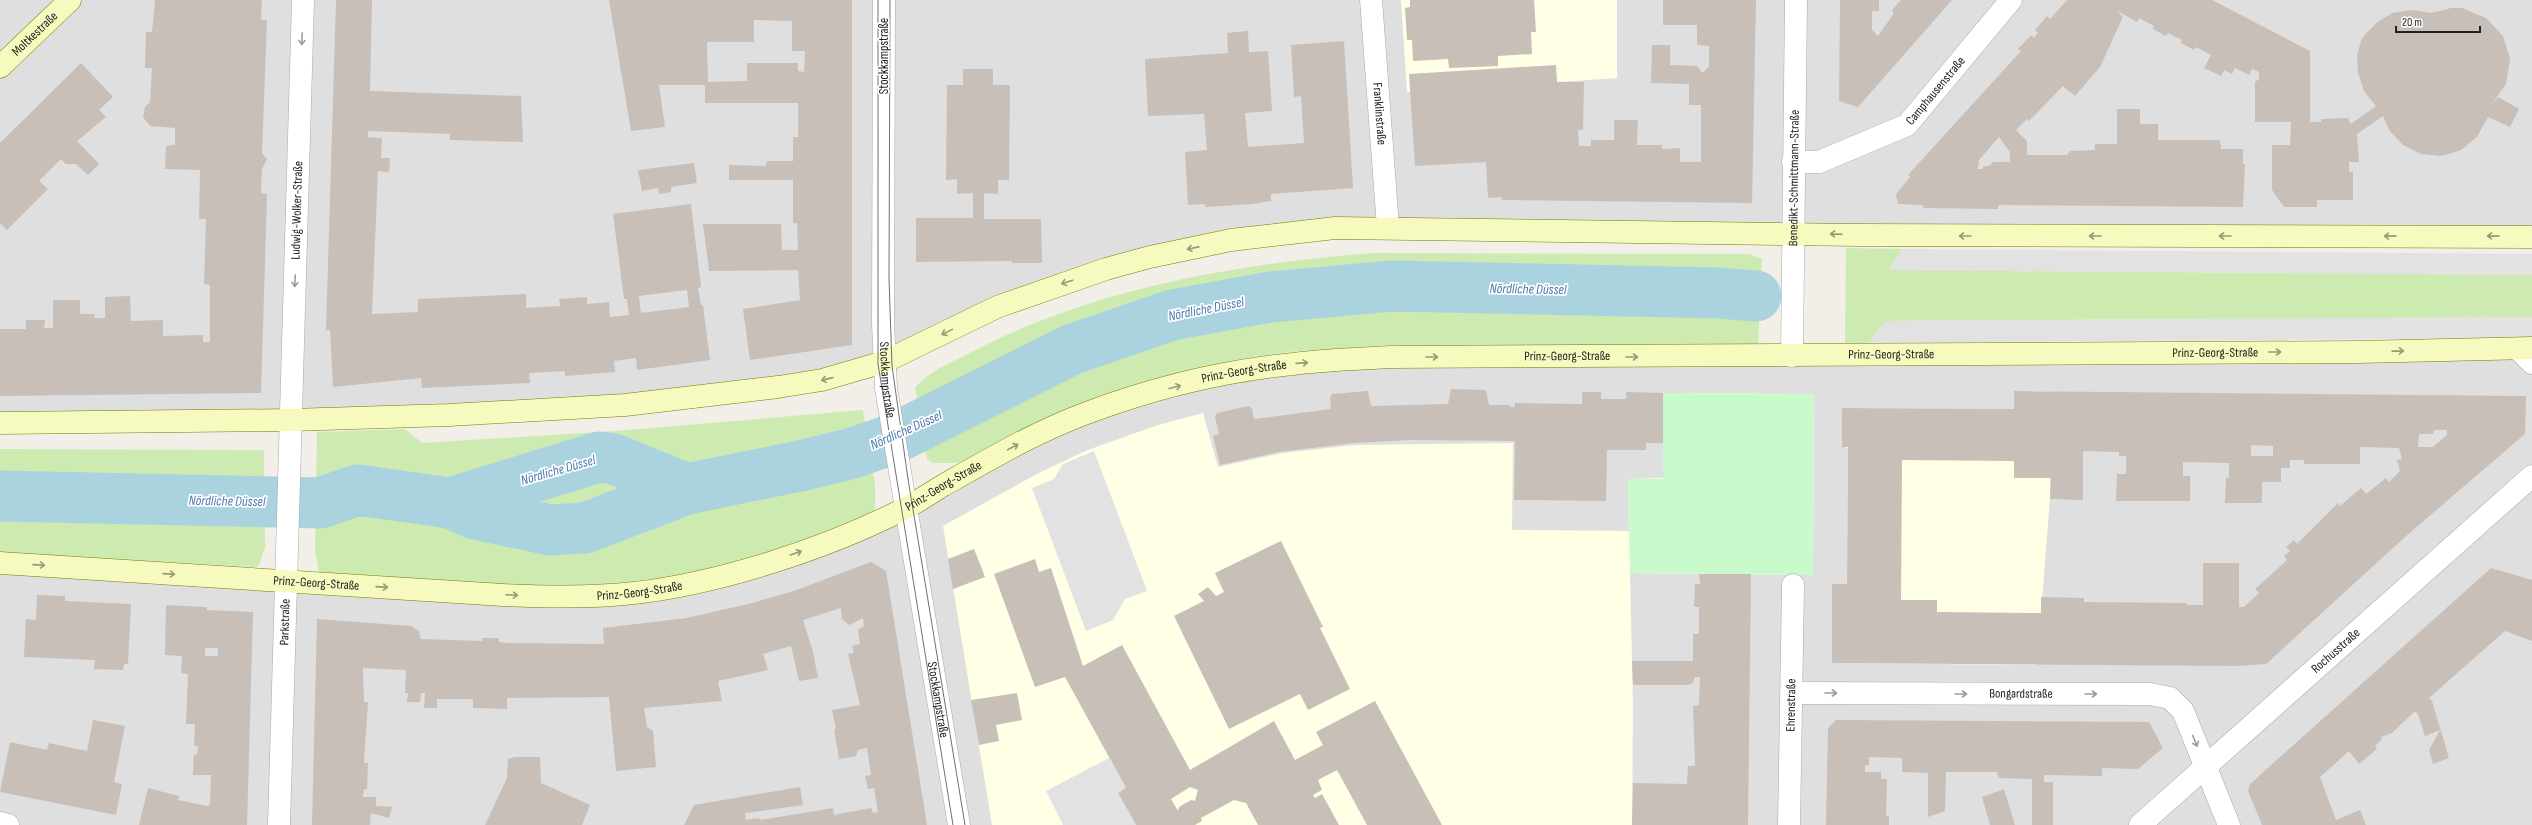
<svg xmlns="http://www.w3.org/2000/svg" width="2532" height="825" viewBox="0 0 2532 825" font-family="'Sofia Sans Condensed',sans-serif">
	<rect width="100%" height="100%" fill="#f2efe9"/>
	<g fill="#e0dfdf">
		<path d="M0,0H58L0,57Z"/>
		<path d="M72,0H2532V231L1386,223L1177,245L823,376L624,400L0,420V70Z"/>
		<path d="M2532,355V825H0V571L576,601L753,573L1024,447L1138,404L1261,376L1393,361Z"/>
	</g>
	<g fill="#ffffe5">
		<path d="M1401,0H1617V78L1407,92Z"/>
		<path d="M2014,391H2051L2050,499L2041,613H2037L2036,665L1832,663V584H1847L1848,448H1842V408L2014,409Z"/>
		<path d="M1663,393L1814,394L1813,575L1630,573L1633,706L1632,825H992L943,526L1037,474L1085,451L1158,425L1203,413L1218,467L1283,453L1355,445L1513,443L1512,530L1629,531L1628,479L1663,478Z"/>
	</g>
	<g fill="#cdebb0">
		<path d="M1846,248L1902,249L1889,270L2532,275V317L1886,321L1868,343H1845Z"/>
		<path d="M1373,253L1749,254L1762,259L1758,347L1390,345L1298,351L1251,357L1173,375L961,463H933L927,459L915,388C928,371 950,363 968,354C1092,288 1235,264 1373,253Z"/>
		<path d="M863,410L875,484V512C802,542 725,570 646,580C539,593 427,579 319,573L315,550L317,432L405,429L422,443L615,431Z"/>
		<path d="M0,449L264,450L265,548L258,567L0,553Z"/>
	</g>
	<path fill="#c8facc" d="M1663,393L1814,394L1813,575L1630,573L1628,479H1663Z"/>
	<g fill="#e2e2e2">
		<path d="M1902,249L2532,254V275L1888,270Z"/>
		<path d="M2532,317V338L1868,343L1886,321Z"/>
		<path d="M1094,451L1147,591L1125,599L1113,620L1086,631L1032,488L1054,479L1063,464Z"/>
		<path d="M1109,758L1126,788L1118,793L1136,825H1063L1046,791Z"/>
	</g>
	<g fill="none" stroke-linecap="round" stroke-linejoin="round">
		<g stroke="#aad3df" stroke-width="51">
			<path d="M0,496L320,503L358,490L450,503L475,514L550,530L585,528L687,489L800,466L853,453L893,439L1073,349L1172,315L1270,297L1392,286L1719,293L1756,296"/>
			<path d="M450,503L599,457L614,459L687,489"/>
		</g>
	</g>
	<g fill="#c7bfb8" fill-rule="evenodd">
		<path d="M155,0H262L261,20H267L262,153L267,159L262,169L261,193L267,194L261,393L0,396V329H26V320H45L44,328H53V300H80V314H95L94,318H105V297L130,296L131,321L163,320V336L203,335V342H210V285L204,284L206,219H199L200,170L165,169L166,146L175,145V128L150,126L143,117L145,107L150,102L152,68H145L146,32H152Z"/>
		<path d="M336,0H372L370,91L521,96L523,142L450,140V134L368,131V137L382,138L381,158H390L389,172L378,171L372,314L418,312V299L526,294V308L560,306L559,299L587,297V304L609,302L610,317L629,315L627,299H624L613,214L691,204L701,287L698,288L701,305H703L710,360L637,370L636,358L614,361L615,372L565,376V371L529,373L530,383L422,388L421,378L333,387L330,330H326ZM687,290L689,307L641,313L639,296Z"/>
		<path d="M609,0H852V345L750,360L743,309L800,300L798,270L709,271L703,224H781L782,250H798L797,223H793V180H729V165L766,166L767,161H793V137H798V103H705V85H659L665,127L631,131ZM754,20L792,21V51H805L804,72L798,71V63H747V81L708,82L707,42H754Z"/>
		<path d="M1410,0H1534L1536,32H1531L1532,54L1498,56V66L1449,68L1448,59L1413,61L1412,40H1407L1405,8L1410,7Z"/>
		<path d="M1663,0H1756L1752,203L1502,200L1501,197L1488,198L1486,162L1415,166L1409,74L1556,65L1557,82H1584L1583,130H1578L1579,146H1591V140H1614V120H1638L1637,145H1662V149L1680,148V162H1701V105H1689V84L1651,83L1652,45H1670V65L1697,66L1702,73L1709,67V46L1697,45V25H1663Z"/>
		<path d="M1840,0H1879V11H1872V30L1878,36L1894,13L1892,10L1901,0H1952L1858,107L1839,101Z"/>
		<path d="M2067,0H2212L2310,51V122H2321V119L2348,118L2351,124L2376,106L2364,91L2358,73L2357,55L2362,38L2376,23L2392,13L2412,10L2431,13L2451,8H2462L2486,18L2503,36L2510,59L2506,84L2491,105L2498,97L2519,109L2510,127L2488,117L2477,137L2461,150L2442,156L2421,154L2403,145L2389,130L2383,116L2357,134L2359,162H2349V172H2353V200H2317V207H2284L2272,190V145H2290L2291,122H2255V82L2259,79V72L2252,69L2249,75L2235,68L2232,74L2224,70L2221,76L2204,68L2211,55L2196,47L2194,50L2181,43L2182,40L2168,33L2166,36L2153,29L2154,26L2139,18L2137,22L2117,11L2123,17L2100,67L2075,96L2063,86L2029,121L2027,119L2016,130L2027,141V155H2067L2070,151L2095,150V144H2117V109H2140V124H2158V140H2220L2221,149H2243V164H2245L2243,207L1998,205V209L1923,208V205L1898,204L1896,194L1910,177L1908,175L2021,51L2018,49L2031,35L2034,38L2038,33L2035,30L2047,16L2050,19ZM1999,137L2010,152V162H1993L1989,166H1983V169H1978L1979,160Z"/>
		<path d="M1248,31L1249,52L1268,51L1272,111L1245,113L1248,147L1304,143L1301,96L1294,97L1291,45L1344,41L1353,188L1271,194V201L1253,204L1205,207V204L1188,205L1185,152L1207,150L1204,114L1148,116L1145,59L1228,53L1227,33Z"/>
		<path d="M81,63L113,97L99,110L106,117L77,141L99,164L88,175L76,164H66L61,159L39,181L48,189L7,230L0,223V143Z"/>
		<path d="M963,69H993V85H1010L1009,180H998V194L984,193V219H1041L1042,263H1012V261L916,262V218H973V193L957,194V179L946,180L947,85H963Z"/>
		<path d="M694,163L697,183L671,187V192L659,194L658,188L642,191L638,170Z"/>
		<path d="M1451,389L1486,390L1489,405H1510V407H1515V403L1582,404V392H1601V399H1626V392L1663,393V443H1646V450H1607L1606,501L1514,500L1515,441L1411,440L1354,443L1279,452L1220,465L1213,436L1219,434L1215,417L1217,413L1249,406L1252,409L1254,419L1331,409L1330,398L1332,394L1368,391L1371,406L1448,404Z"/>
		<path d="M2014,391L2526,396L2525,434L2405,537L2266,664L2239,666L1832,663V584H1847L1848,447L1842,448V408L2014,409ZM2434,430H2447V435L2433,447H2418L2419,434H2433ZM2251,445L2273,446V456H2251ZM2360,447L2399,448L2402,459L2397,460L2400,471L2389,482L2386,478L2366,494L2361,488L2340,506L2338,503L2297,544L2294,540L2286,547L2290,551L2284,556L2287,560L2255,589L2259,593L2244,607H2239V563H2203V605H2187V603L2084,602V598L2041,597V613L1937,612V600H1901L1902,460L2014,461V478H2051L2050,499L2083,500V451L2119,452V456H2126V474H2117L2116,501H2190V476H2183V462L2229,463V478H2226L2225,503H2262V482H2281V468H2290V460H2304V464H2360Z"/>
		<path d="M1281,541L1323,627L1320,628L1350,689L1308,710L1300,694L1229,729L1174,616L1204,601L1198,594L1208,587L1216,596L1224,592L1215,573Z"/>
		<path d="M974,549L985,577L953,589L948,559Z"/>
		<path d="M1035,559L1039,572L1051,568L1083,666L1122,645L1190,770L1274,721L1295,760L1323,745L1316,732L1375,701L1442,825H1367L1337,770L1318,780L1322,790L1313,795L1315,798L1322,794L1339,825H1258L1246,803L1234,800L1201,818L1202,821L1195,825H1136L1118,793L1126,788L1065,677L1035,687L994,574ZM1190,787L1198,790L1195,801L1191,800L1179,807L1178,811L1171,799Z"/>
		<path d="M871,562L886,571L927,825H684L694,805L800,787L803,805L745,813L746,820L759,818L760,820L833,808L834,815L871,808L873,813L878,812L874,788L868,789L865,776L871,775L867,748L858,750L856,756L839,759L834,729H836L832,710L860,705L848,654L854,653L852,646L860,644L858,630L864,626L863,618L849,625L842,619L841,608L803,620L813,652L818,678L799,681L791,646L763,654L768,670L718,681L722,701L644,708L647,727L653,731L656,767L616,771L609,697L507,698V709L473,708V699H437V708H424L425,693H421L420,702H407L408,693H405L406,670L363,668L364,702H368L365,746L364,763H368L367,789H364L363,797H376V806L392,807L389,818L371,813L370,825H312L317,619L411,626L419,631L421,639L482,641V638H499V642L507,643L604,644L603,628L687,618L748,604L794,591Z"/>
		<path d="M2491,568L2532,580V641L2505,631L2429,698L2432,701L2449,758L2433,764L2429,750L2440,730L2425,736L2418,714L2415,711L2392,733L2381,737L2382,739L2375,746L2377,749L2359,764L2349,751L2320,777L2336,820L2360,810L2366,825H2262L2248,791L2250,784Z"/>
		<path d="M1699,574H1751L1748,825H1632L1633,783L1687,784L1688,766H1695L1693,706L1699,705L1700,677H1694V682L1689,685H1633L1632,661H1693V634H1699V607H1694L1695,584H1700Z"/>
		<path d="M37,595L65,596V601L131,604L128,664H124L123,670L94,669L95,660L24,657L26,619L36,620Z"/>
		<path d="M166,605L207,607V610L253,612L247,825H139L148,788L179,796L178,800L207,806L210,804L211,775H193L194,754L197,755L198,746H194L195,724H186L188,674L181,673L182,656L165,655ZM205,648H218V656H205Z"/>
		<path d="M1017,693L1022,720L996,725L999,741L979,745L971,700Z"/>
		<path d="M93,720L125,726L114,782L122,784L116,815L0,792L10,742L47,750L49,743L87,751Z"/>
		<path d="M1836,720L2149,722L2163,748L2138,769L2102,768V776L2044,775V782H2053V825H2032V779L1999,778L1997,772H1946L1945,811L1928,817V773L1902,772V758L1869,757V765H1865V772H1881V779H1887L1886,816H1889V825H1826L1828,728Z"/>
		<path d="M515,757H540L541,783L590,805L582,825H485L507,778L508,759Z"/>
		<path d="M2004,789L2015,825H1990L1982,797Z"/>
	</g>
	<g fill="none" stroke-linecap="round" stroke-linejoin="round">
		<g stroke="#a9a9a9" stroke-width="23">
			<g id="street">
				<path id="s1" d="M884,0L883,323L886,388L959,825"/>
				<path id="s2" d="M1371,0L1388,227"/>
				<path id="s3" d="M1793,162H1819L1907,125L2011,0"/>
				<path d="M2518,349L2532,363"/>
				<path id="s4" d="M1792,356L1796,0"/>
				<path id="s5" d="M1792,693L2150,694L2170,698L2183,711L2229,825"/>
				<path d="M0,823L8,825"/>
				<path id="s6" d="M279,825L303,0"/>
				<path id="s7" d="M1789,825L1793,585"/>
				<path id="s8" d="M2140,825L2532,476"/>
			</g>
		</g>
		<g stroke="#707d05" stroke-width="23">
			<g id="secondary">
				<path id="s9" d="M0,67L70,0"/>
				<path d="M0,423L291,420L449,415L625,405L778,387L822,380L884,362L997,307L1106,269L1150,257L1231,240L1335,228L1858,235L2532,237"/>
				<path id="s10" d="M0,563L503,595C547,597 591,598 634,593C720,583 825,549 902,510C916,503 929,494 942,486C988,460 1034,433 1084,414C1150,389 1222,371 1293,364C1325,360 1358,359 1391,357L2359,352L2532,348"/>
			</g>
		</g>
		<use href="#street" stroke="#fff" stroke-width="22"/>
		<use href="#secondary" stroke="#f7fabf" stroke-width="22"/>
		<g stroke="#707070" stroke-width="1">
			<path d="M878,0V364L953,825"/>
			<path d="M890,0L889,279L892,366L908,479L965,825"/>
		</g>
	</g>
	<defs><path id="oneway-shaft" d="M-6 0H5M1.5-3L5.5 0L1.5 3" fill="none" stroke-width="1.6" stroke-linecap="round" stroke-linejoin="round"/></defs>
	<g stroke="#9c9c9c">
		<use href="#oneway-shaft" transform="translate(302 39) rotate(92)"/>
		<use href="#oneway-shaft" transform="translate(295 281) rotate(92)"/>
		<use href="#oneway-shaft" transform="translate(1831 693)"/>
		<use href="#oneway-shaft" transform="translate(1961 694)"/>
		<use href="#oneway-shaft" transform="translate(2091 694)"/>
		<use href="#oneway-shaft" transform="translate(2195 741) rotate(68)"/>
	</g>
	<g stroke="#979978">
		<use href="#oneway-shaft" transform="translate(1836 234) rotate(-178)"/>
		<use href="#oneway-shaft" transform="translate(1965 236) rotate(-180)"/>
		<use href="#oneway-shaft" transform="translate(2095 236) rotate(-180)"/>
		<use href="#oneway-shaft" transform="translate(2225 236) rotate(-180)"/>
		<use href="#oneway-shaft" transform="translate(2390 236) rotate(179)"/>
		<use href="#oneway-shaft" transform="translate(2493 236) rotate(-179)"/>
		<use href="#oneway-shaft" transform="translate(1193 248) rotate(169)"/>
		<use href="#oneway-shaft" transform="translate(1067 282) rotate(162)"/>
		<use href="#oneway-shaft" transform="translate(947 332) rotate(154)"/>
		<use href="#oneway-shaft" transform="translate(2398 351) rotate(-1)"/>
		<use href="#oneway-shaft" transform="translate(2275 352)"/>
		<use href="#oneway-shaft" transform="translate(1432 357)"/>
		<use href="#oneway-shaft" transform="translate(1632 357)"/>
		<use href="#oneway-shaft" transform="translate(1302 363) rotate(-4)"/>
		<use href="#oneway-shaft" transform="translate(827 379) rotate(167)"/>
		<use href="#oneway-shaft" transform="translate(1175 387) rotate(-14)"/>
		<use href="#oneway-shaft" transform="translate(1013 447) rotate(-28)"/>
		<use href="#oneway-shaft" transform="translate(796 553) rotate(-19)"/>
		<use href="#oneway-shaft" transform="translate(39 565) rotate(4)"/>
		<use href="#oneway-shaft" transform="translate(169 574) rotate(4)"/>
		<use href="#oneway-shaft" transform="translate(382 587) rotate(4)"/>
		<use href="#oneway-shaft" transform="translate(512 595) rotate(3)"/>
	</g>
	<g text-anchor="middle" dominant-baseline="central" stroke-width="3.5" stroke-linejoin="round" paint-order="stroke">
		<g font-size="13" fill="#222" stroke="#fff">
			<text stroke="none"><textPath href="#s9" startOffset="48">Moltkestraße</textPath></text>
			<text transform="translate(884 56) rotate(-90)">Stockkampstraße</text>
			<text stroke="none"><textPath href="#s3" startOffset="166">Camphausenstraße</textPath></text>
			<text stroke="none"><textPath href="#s2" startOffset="114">Franklinstraße</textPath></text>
			<text stroke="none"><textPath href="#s4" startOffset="178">Benedikt-Schmittmann-Straße</textPath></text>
			<text stroke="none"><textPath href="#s6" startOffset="615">Ludwig-Wolker-Straße</textPath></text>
			<text stroke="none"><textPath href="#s10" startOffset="2261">Prinz-Georg-Straße</textPath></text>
			<text stroke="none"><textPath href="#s10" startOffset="1937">Prinz-Georg-Straße</textPath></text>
			<text stroke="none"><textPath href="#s10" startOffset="1613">Prinz-Georg-Straße</textPath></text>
			<text stroke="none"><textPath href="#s10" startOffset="1289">Prinz-Georg-Straße</textPath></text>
			<text stroke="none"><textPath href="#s1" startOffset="380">Stockkampstraße</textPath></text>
			<text stroke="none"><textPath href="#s10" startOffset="965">Prinz-Georg-Straße</textPath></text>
			<text stroke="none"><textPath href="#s10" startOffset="317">Prinz-Georg-Straße</textPath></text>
			<text stroke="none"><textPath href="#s10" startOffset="641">Prinz-Georg-Straße</textPath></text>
			<text stroke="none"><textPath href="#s6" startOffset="203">Parkstraße</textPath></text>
			<text stroke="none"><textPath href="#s8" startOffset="262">Rochusstraße</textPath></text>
			<text stroke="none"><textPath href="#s5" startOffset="229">Bongardstraße</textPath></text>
			<text stroke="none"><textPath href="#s1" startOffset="704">Stockkampstraße</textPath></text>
			<text stroke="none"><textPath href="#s7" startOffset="120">Ehrenstraße</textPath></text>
		</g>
		<g font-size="14" font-style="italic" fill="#4a7aab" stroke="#fff">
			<text transform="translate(1528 289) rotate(1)">Nördliche Düssel</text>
			<text transform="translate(1206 309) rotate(-11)">Nördliche Düssel</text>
			<text transform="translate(906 430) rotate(-24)">Nördliche Düssel</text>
			<text transform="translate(558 470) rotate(-16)">Nördliche Düssel</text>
			<text transform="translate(227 501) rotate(1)">Nördliche Düssel</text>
		</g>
	</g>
	<path d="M2396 26v6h84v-6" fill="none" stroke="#222222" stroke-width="2"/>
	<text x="2402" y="26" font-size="12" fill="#222222" stroke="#ffffff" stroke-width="3" paint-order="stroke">20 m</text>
</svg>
